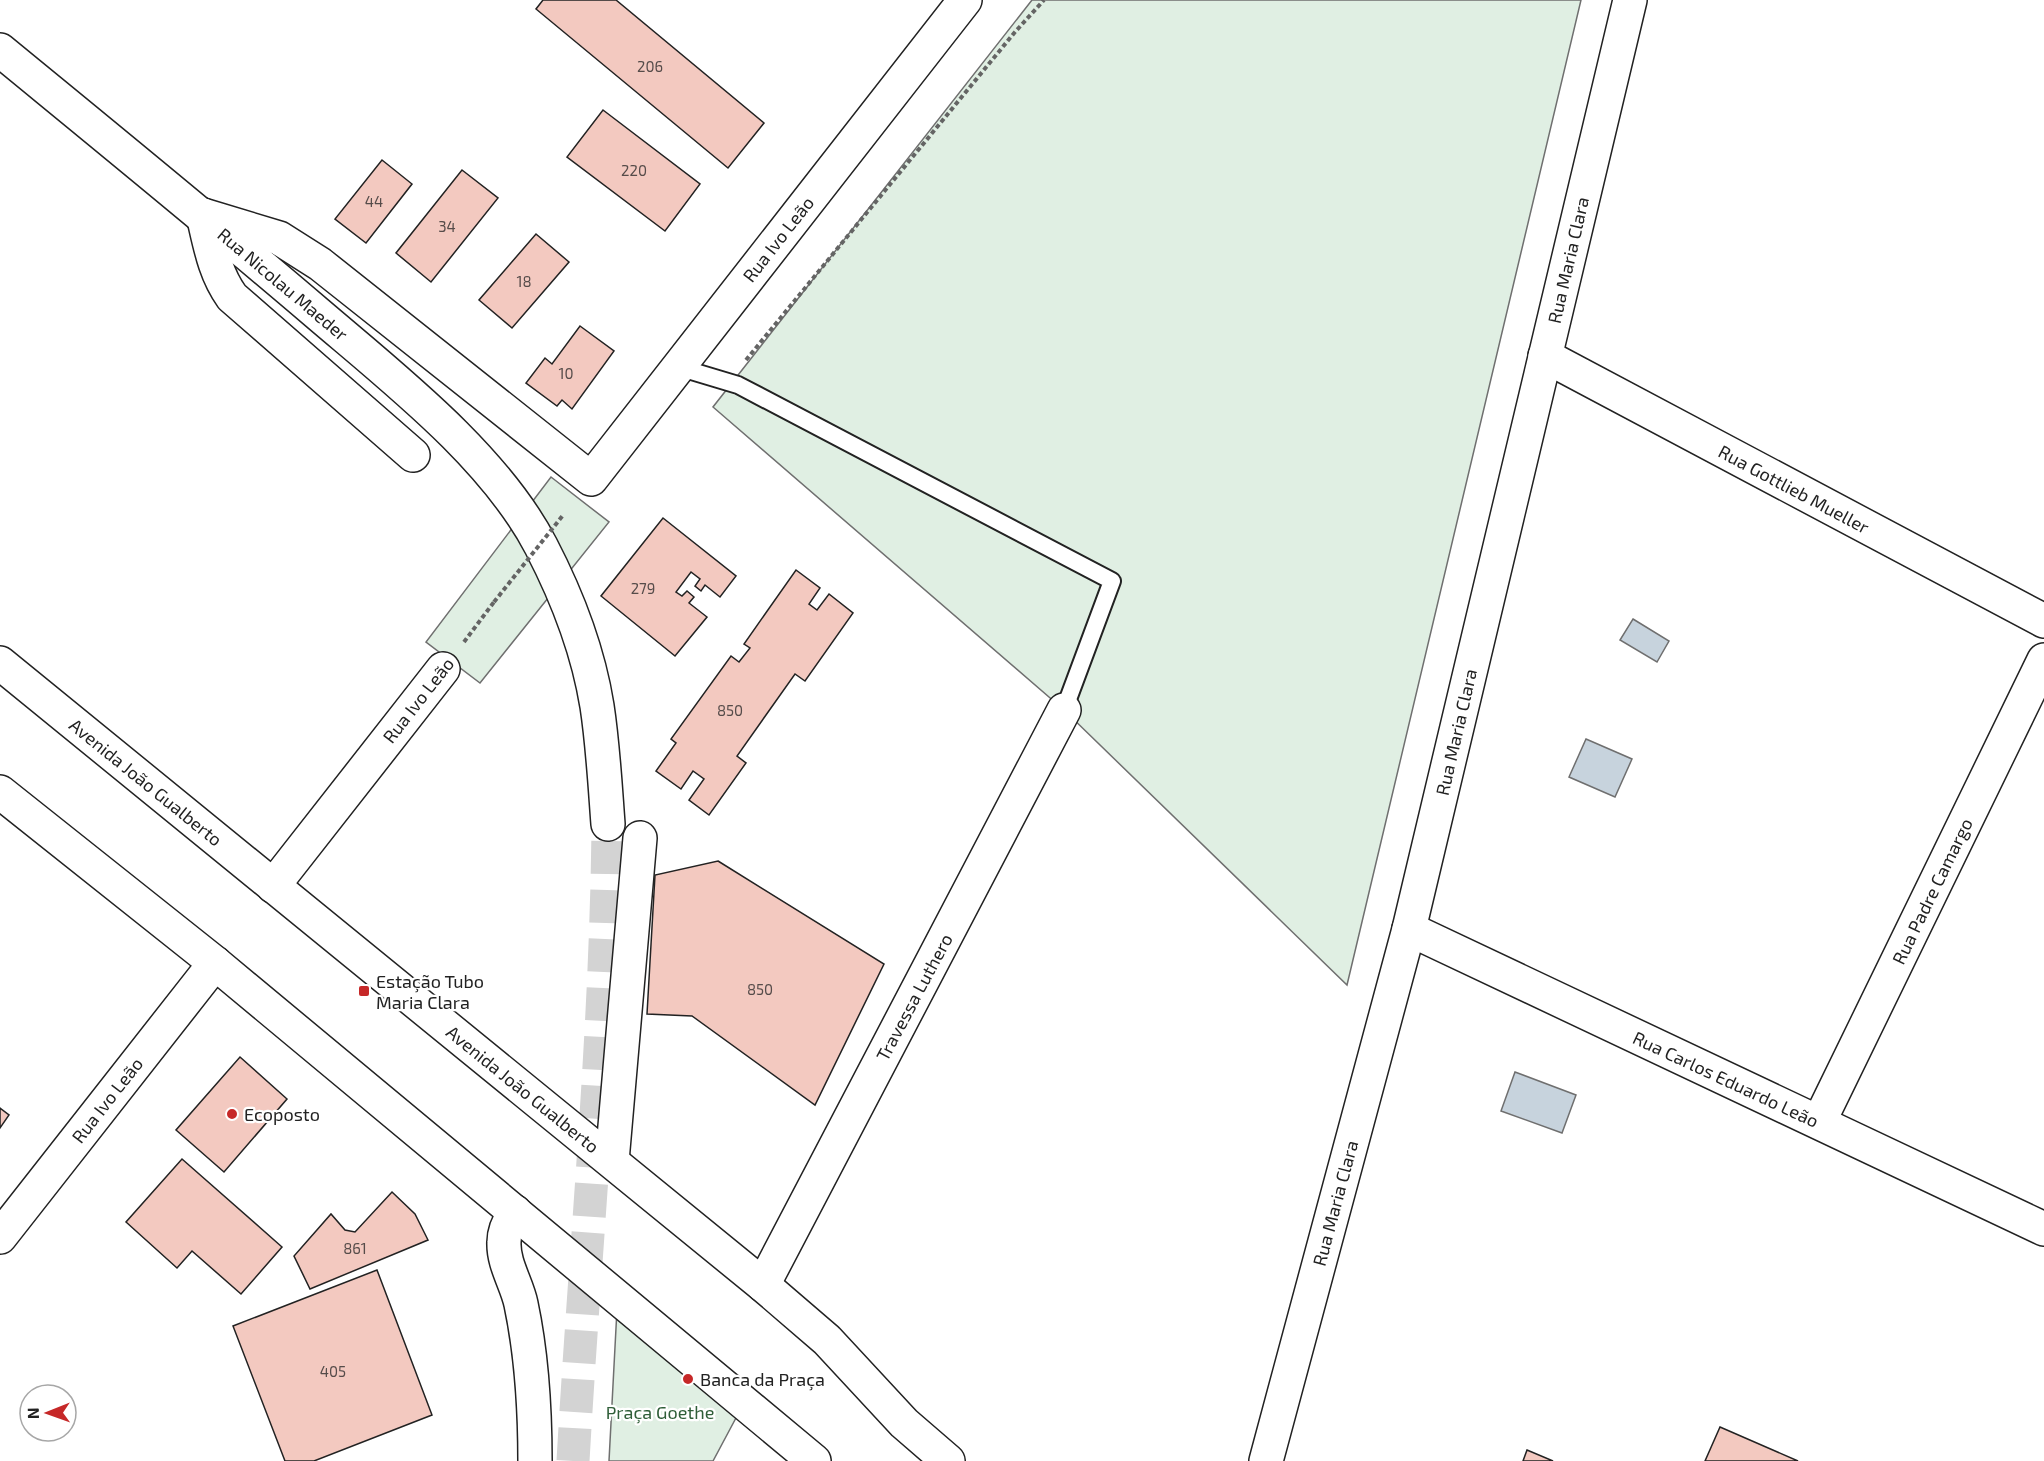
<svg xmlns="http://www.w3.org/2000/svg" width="2044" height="1461" viewBox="0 0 2044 1461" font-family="'Exo 2',sans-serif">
	<rect width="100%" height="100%" fill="#fff"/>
	<g fill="#e0efe3" stroke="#6f6f6f" stroke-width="1.5">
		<path d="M1032,0H1581L1347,985L1064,710L713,407Z"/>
		<path d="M551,477L609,522L480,683L426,642Z"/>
		<path d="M617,1309L737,1416L713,1461H609Z"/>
	</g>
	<g fill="#c7d3dd" stroke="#6f6f6f" stroke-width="1.5">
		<path d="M1633,619L1669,641L1657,662L1620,640Z"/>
		<path d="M1586,739L1632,759L1615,797L1569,777Z"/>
		<path d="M1515,1072L1576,1095L1562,1133L1501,1111Z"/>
	</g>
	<g fill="#f3c9c0" stroke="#222" stroke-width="1.5">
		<path d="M543,0H616L764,123L728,168L536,9Z"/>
		<path d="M603,110L700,184L665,231L567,157Z"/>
		<path d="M382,160L412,184L366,243L335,219Z"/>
		<path d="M462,170L498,198L431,282L396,253Z"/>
		<path d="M536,234L569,262L512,328L479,300Z"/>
		<path d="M580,326L614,351L572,409L562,400L557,406L526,383L545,358L552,364Z"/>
		<path d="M663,518L736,576L720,597L705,585L701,591L695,586L700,579L691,572L676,592L682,596L687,591L694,597L689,603L707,617L675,656L601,596Z"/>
		<path d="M796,570L820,588L809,604L817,610L829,594L853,613L805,681L795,674L737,756L746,763L709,815L689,800L704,779L693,771L681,789L656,771L676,743L671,739L731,656L739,662L750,648L744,644Z"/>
		<path d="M718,861L884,964L815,1105L692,1016L647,1014L655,875Z"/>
		<path d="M240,1057L287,1099L224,1172L176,1130Z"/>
		<path d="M0,1108L9,1115L0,1128Z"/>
		<path d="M182,1159L282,1247L241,1294L192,1251L177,1268L126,1222Z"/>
		<path d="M392,1192L415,1214L428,1240L310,1289L294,1256L331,1214L345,1230L355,1232Z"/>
		<path d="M377,1270L432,1415L314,1461H285L233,1326Z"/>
		<path d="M1720,1427L1798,1461H1705Z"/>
		<path d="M1527,1450L1553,1461H1523Z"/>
	</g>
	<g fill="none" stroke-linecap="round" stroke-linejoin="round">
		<path stroke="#d3d3d3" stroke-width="33" stroke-dasharray="33 16" stroke-linecap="butt" d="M573,1461C585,1249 606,1036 608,824"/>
		<g stroke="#222" stroke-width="20">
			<path id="lane" d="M678,367L738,385L1112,581L1064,710"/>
		</g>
		<g stroke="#222" stroke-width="36">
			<g id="street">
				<path d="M203,215L279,238L320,264L591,479L965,0"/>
				<path d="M203,215C210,244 214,272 232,297L413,455"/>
				<path d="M1545,356L2044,621"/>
				<path d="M273,886L443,669"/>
				<path d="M1409,929L2044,1229"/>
				<path d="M1819,1122L2044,660"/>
				<path d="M612,1161L640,838"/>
				<path d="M0,1237L215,963"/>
				<path d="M763,1285L1064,710"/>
				<path d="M1266,1461L1409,929L1630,0"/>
			</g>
		</g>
		<g stroke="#222" stroke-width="36">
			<g id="secondary">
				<path d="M0,663L763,1285L827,1340L904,1423L948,1461"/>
				<path d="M0,792L215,963L814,1461"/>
			</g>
		</g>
		<g stroke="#222" stroke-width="36">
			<g id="primary">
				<path d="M0,50C106,137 213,224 317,313C393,378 494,456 541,546C567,596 588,650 597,706C603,745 605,784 608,824"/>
				<path d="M515,1212C509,1221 504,1231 504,1242C503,1264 517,1284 521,1304C532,1356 535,1408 535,1461"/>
			</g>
		</g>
		<g stroke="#646464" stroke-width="4" stroke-dasharray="4.5 3" stroke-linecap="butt">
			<path d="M746,360L1015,32L1044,0"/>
			<path d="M464,642L494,602"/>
		</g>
		<use href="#lane" stroke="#fff" stroke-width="16"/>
		<use href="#street" stroke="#fff" stroke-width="33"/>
		<use href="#secondary" stroke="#fff" stroke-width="33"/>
		<use href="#primary" stroke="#fff" stroke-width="33"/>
		<path stroke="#646464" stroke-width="4" stroke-dasharray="4.5 3" stroke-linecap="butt" d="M494,602L564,514"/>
	</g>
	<g fill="#c62828" stroke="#fff" stroke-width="2">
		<rect x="358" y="985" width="12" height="12" rx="3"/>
		<circle cx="232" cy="1114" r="6"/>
		<circle cx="688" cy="1379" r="6"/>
	</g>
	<g text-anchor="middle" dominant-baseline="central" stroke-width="4.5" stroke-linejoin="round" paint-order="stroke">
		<g font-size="15" fill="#564c4a">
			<text x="650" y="66">206</text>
			<text x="634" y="170">220</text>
			<text x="374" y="201">44</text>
			<text x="447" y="226">34</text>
			<text x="524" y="281">18</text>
			<text x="566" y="373">10</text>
			<text x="643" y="588">279</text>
			<text x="730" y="710">850</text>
			<text x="760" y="989">850</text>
			<text x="355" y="1248">861</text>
			<text x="333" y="1371">405</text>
		</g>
		<g font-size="18" fill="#222" stroke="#fff">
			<text transform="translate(778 239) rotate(-52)">Rua Ivo Leão</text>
			<text transform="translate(1568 260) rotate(-77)">Rua Maria Clara</text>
			<text transform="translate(283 284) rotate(40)">Rua Nicolau Maeder</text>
			<text transform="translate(1794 489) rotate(28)">Rua Gottlieb Mueller</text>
			<text transform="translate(418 700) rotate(-52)">Rua Ivo Leão</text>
			<text transform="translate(1456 732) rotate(-77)">Rua Maria Clara</text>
			<text transform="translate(146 782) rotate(39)">Avenida João Gualberto</text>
			<text transform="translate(1932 891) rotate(-64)">Rua Padre Camargo</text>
			<text transform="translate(914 997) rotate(-62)">Travessa Luthero</text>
			<text transform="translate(1726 1079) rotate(25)">Rua Carlos Eduardo Leão</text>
			<text transform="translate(523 1089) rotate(39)">Avenida João Gualberto</text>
			<text transform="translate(107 1100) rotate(-52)">Rua Ivo Leão</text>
			<text transform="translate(1335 1203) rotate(-75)">Rua Maria Clara</text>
		</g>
		<g font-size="18" fill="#222" stroke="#fff" text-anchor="start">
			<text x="376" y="981">Estação Tubo<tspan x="376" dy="21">Maria Clara</tspan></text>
			<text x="244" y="1114">Ecoposto</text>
			<text x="700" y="1379">Banca da Praça</text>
		</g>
		<g font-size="18" fill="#2f5e38" stroke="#fff">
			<text x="660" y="1412">Praça Goethe</text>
		</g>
	</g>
	<g transform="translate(48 1413) rotate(269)"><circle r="28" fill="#ffffff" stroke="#a7a7a7" stroke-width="1.5"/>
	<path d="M0-4.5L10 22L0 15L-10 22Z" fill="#c62828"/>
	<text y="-9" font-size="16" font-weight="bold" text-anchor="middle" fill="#222222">N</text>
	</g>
</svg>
